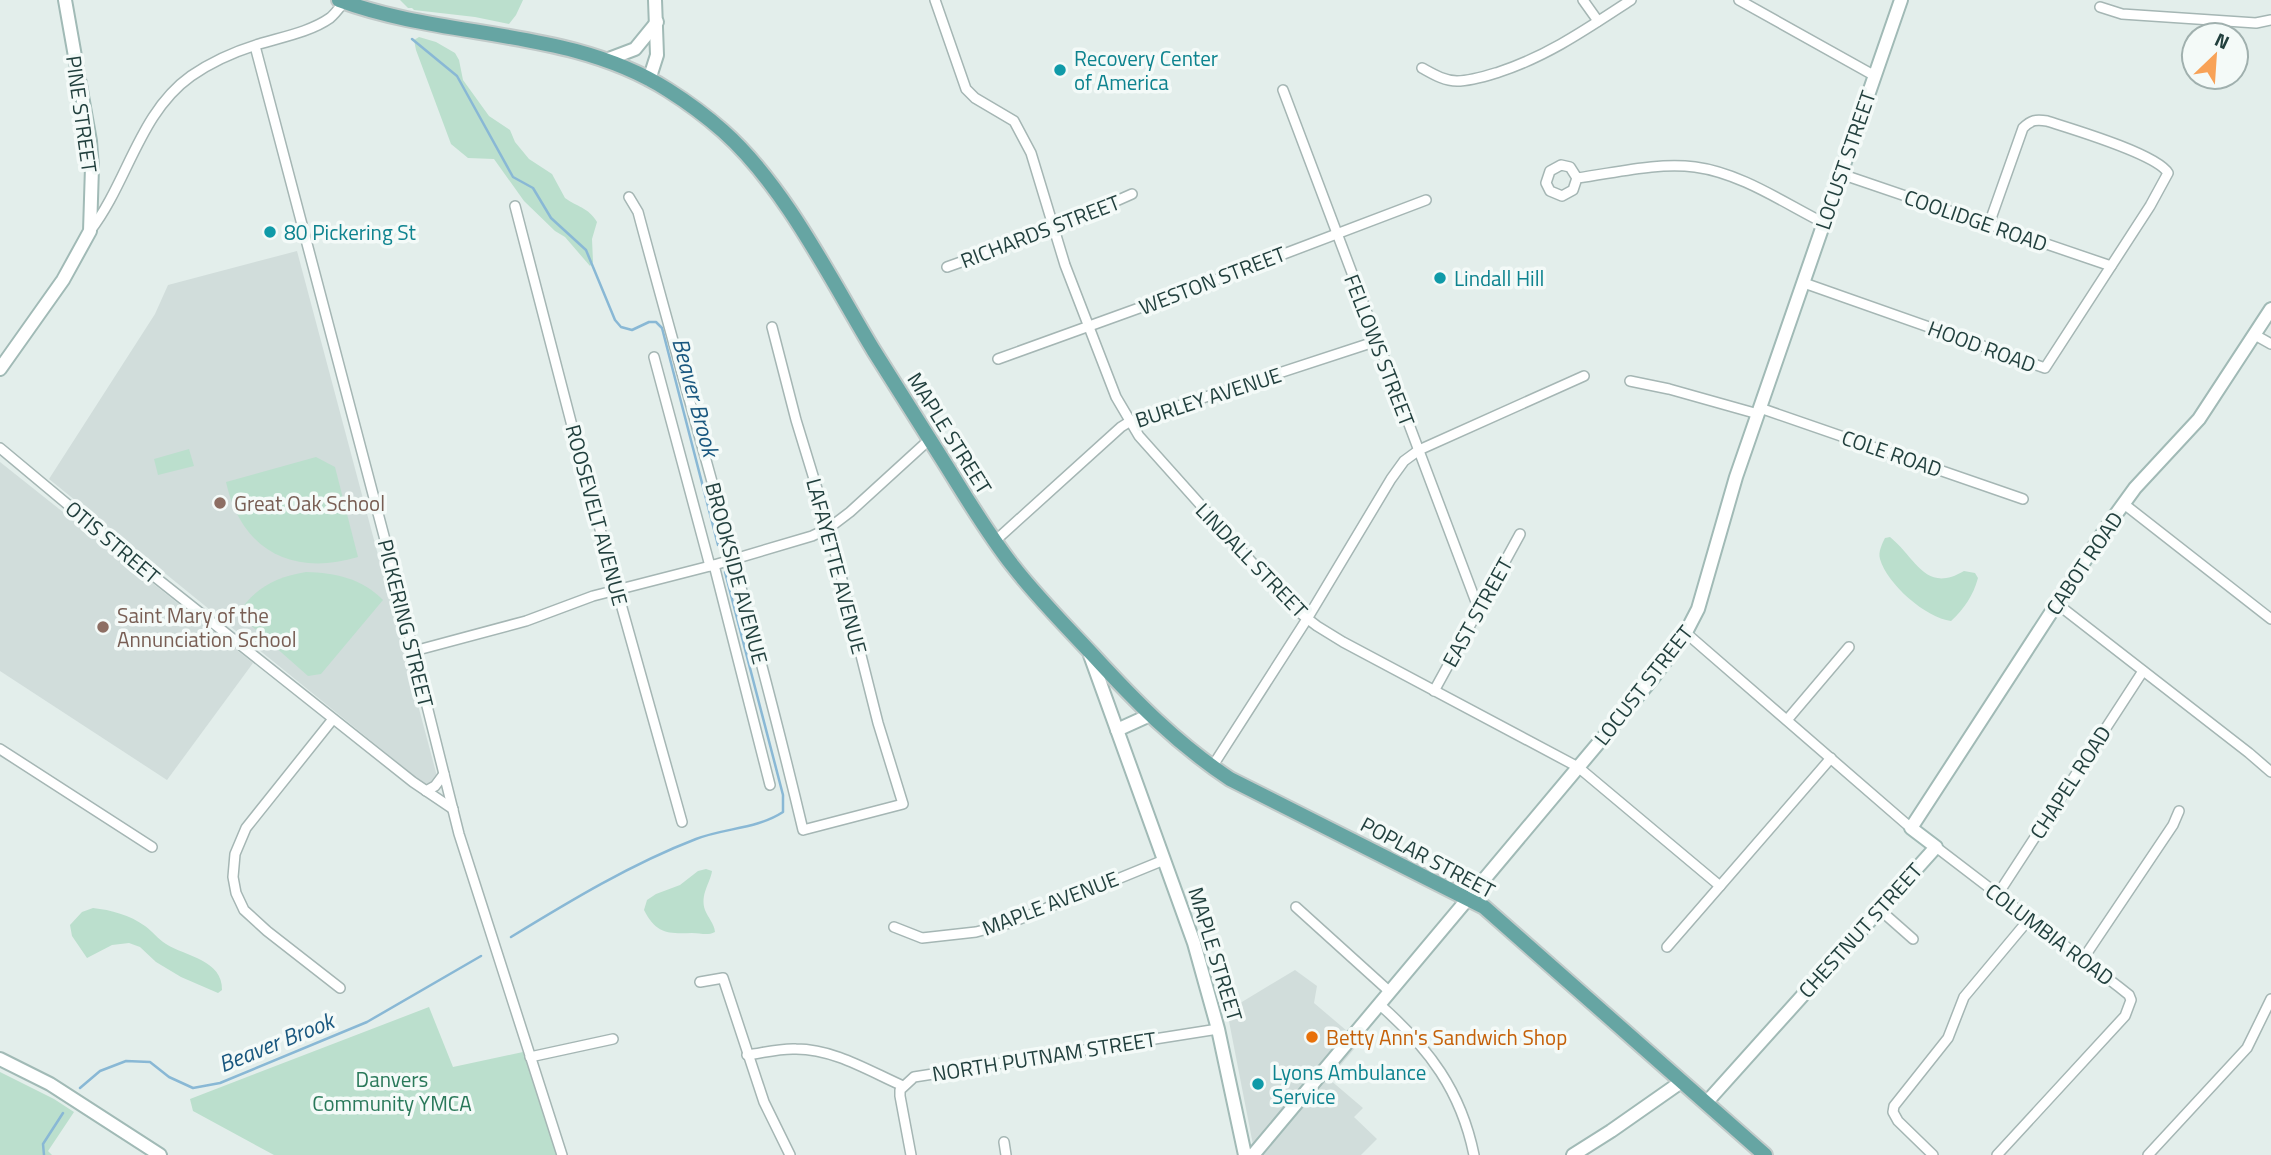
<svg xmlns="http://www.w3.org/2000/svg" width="2271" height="1155" viewBox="0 0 2271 1155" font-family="'Titillium Web',sans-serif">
	<rect width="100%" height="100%" fill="#e3eeeb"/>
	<g fill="#d1dddb">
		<path d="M297,251L438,780L430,785L423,783L49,479L155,314L168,285Z"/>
		<path d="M0,462L253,663L167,780L0,671Z"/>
		<path d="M1295,970L1317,986L1314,1003L1360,1042L1329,1079L1363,1108L1354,1117L1377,1139L1361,1155H1255L1227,1011Z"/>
	</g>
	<g fill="#bbdfcd">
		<path d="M400,0H523L516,15L509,24L475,17L414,10L412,8H408Z"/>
		<path d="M419,37L436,42L455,53L459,60L463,80L489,116L510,130L515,142L529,159L552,174L565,198C577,207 588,207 597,222L592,239L593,262L590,266L565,237L555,231L524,201L494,159L468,158L451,144L416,50L414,40Z"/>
		<path d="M189,449L194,466L158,475L154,459Z"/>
		<path d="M316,457L335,467L358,557C292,577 241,550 226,482Z"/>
		<path d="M1890,537C1916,558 1925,594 1964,571L1975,573L1978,578C1973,596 1964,609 1951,621C1926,618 1887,584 1880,559C1878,552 1882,544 1885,538Z"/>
		<path d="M306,572C336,573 361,578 383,600L321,674L308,676L238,614C254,588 276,577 306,572Z"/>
		<path d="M706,869L712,871C710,884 700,894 705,910C708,918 714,923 715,932C707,936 701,933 692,933C669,934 656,934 644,910L647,900L656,894L680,885L698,871Z"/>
		<path d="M93,908C111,910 130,915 145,926C152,931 158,939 166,944C185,956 223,960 222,990L218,993L181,977L156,962L140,947L129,943L112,945L87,958L72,936L70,925L82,912Z"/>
		<path d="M429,1007L453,1067L523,1052L557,1155H274L193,1111L190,1099Z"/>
		<path d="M0,1072L54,1099L74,1112L48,1151L52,1155H0Z"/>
	</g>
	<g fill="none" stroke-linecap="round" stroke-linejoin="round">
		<g stroke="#89b8d5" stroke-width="2.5">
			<path d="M412,39L457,76L513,177L533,188L551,218L586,250L615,320L621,327L632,330L649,322H656L662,328L718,545"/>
			<path d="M511,937C570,901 631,864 696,839C724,828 757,829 783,812V795L725,572"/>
			<path d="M80,1088L100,1071L126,1061L150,1062L169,1077L193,1088L220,1083L367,1022L481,956"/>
			<path d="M44,1155L43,1144L63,1113"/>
		</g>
		<g stroke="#a5b6b4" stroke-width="12">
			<g id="street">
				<path d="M935,0L966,89L975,98L1014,121L1031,153L1065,265L1116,397L1139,436L1291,606L1317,626L1343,642L1578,767L1720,886L1831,758"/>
				<path d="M1583,0L1598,21"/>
				<path d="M1739,0L1875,76"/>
				<path d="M2100,7L2122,14L2256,23L2271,20"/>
				<path d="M255,46L394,574L459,834L562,1155"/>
				<path d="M1422,68C1433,74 1444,81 1457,81C1471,81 1486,76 1499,72C1548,56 1588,28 1631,0"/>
				<path d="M1283,90L1479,610"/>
				<path d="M1841,174L2111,266"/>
				<path d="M1577,178L1573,190L1562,196L1550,191L1546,183L1550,171L1561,165L1570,167L1577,178C1615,173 1657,162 1695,167C1741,173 1784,203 1824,223"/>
				<path d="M629,197L638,212C693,418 754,623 803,830L903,804L878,723L829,528L796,420L772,327"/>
				<path d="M515,206L584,472L682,822"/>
				<path d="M90,231C128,182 139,113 191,76C211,62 236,51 259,44C282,37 310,32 330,18C335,14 340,7 344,2"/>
				<path d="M947,267L1053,229L1132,194"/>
				<path d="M1804,283L2045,368L2150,206L2168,173C2157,154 2072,129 2047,121C2036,119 2031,120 2023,128L1989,224"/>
				<path d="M2255,335L2271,344"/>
				<path d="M654,357L710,566"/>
				<path d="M998,359L1189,290L1426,200"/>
				<path d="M1630,381L1669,389L1758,414"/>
				<path d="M1760,408L2023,499"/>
				<path d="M0,448L145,569L413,782L453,809"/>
				<path d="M2124,504L2271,619"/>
				<path d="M995,541L1121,427L1129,422L1377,341"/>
				<path d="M714,565L770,785"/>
				<path d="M2056,603L2249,753L2271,772"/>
				<path d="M1686,633L1911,828"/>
				<path d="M414,651L526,621L593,596L714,565L812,536L829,528L850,512L930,439"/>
				<path d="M1434,691L1520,534"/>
				<path d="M333,719L246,828L235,854L233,877L236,893L244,910L267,931L340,988"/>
				<path d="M1787,720L1849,647"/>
				<path d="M0,749L152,847"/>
				<path d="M1212,767L1307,619L1391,479L1404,461L1419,450L1584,376"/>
				<path d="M426,791L435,786L444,774"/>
				<path d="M1936,847L2119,987L2129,995L2131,1000L2125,1016L1997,1155"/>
				<path d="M1998,894L2143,671"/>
				<path d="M1296,907L1390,992"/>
				<path d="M1879,909L1913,939"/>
				<path d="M894,927L922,938L976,932L1010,923L1164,860"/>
				<path d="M1667,947L1720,886"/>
				<path d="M2083,959L2173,825L2179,811"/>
				<path d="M700,982L723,978L764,1102L790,1155"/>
				<path d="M1380,1005C1429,1048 1461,1091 1474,1155"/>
				<path d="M747,1055C763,1053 780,1048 796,1049C834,1049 869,1071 903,1086"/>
				<path d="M530,1057L613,1039"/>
				<path d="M1004,1142L1006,1155"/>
				<path d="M911,1155L900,1096V1090L914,1077L1218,1029"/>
				<path d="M1933,1155L1898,1121L1893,1112L1894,1106L1948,1038L1964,997L2030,918"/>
				<path d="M2148,1155L2247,1048L2271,999"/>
			</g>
		</g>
		<g stroke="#a1bab6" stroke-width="16">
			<g id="secondary">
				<path d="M606,60L635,49L657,22"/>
				<path d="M649,80L657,55L655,0"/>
				<path d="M0,369L63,280L90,231L92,167L90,141L65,0"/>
				<path d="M1090,655L1194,943L1218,1029L1245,1155"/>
				<path d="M1117,730L1150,715"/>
				<path d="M0,1059L50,1084L160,1155"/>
				<path d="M1706,1103L1936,847L1911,828L2106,528L2135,488L2199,419L2271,309"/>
				<path d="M1253,1155L1653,678L1683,638L1698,609L1736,477L1901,0"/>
				<path d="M1573,1155L1611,1131L1681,1082"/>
			</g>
		</g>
		<g stroke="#c1cac9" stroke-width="18">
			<path id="primary" d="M339,0C446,40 569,27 668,90C687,102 706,116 723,131C785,186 831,280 874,351C897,388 921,425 944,462C966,497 987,533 1013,566C1037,597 1065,625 1092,654C1135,701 1176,743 1230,779L1484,907L1765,1155"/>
		</g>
		<use href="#street" stroke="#fff" stroke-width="9"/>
		<use href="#secondary" stroke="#fff" stroke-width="12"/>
		<use href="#primary" stroke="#66a5a3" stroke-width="14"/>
	</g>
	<g fill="#0f9aa8" stroke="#f4faf8" stroke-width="2.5">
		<circle cx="1060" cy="70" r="7"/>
		<circle cx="270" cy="232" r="7"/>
		<circle cx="1440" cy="278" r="7"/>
		<circle cx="1258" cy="1084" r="7"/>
	</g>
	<g fill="#8d6e63" stroke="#f4faf8" stroke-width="2.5">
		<circle cx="220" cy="503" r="7"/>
		<circle cx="103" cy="627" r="7"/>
	</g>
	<circle fill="#e8710a" stroke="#f4faf8" stroke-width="2.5" cx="1312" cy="1037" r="7"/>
	<g text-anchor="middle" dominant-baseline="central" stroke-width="7" stroke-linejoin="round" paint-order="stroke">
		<g font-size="21" fill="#0d838f" stroke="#f4faf8" text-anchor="start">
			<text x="1074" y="58">Recovery Center<tspan x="1074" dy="24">of America</tspan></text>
			<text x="284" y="232">80 Pickering St</text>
			<text x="1454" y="278">Lindall Hill</text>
			<text x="1272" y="1072">Lyons Ambulance<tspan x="1272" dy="24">Service</tspan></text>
		</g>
		<g font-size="21" fill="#22403e" stroke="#f4faf8">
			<text transform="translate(82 114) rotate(82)">PINE STREET</text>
			<text transform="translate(1845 160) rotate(-71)">LOCUST STREET</text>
			<text transform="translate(1976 220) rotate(19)">COOLIDGE ROAD</text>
			<text transform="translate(1040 231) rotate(-21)">RICHARDS STREET</text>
			<text transform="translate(1212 280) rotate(-21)">WESTON STREET</text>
			<text transform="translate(1982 346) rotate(20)">HOOD ROAD</text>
			<text transform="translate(1380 350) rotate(69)">FELLOWS STREET</text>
			<text transform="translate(1208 397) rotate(-18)">BURLEY AVENUE</text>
			<text transform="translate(950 433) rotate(58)">MAPLE STREET</text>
			<text transform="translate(1892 453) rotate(19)">COLE ROAD</text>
			<text transform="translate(597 515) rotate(75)">ROOSEVELT AVENUE</text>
			<text transform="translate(113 542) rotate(40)">OTIS STREET</text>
			<text transform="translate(1252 560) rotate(46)">LINDALL STREET</text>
			<text transform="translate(2084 563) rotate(-56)">CABOT ROAD</text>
			<text transform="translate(837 566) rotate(75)">LAFAYETTE AVENUE</text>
			<text transform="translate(737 573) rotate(75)">BROOKSIDE AVENUE</text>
			<text transform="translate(1477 612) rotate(-61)">EAST STREET</text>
			<text transform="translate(406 623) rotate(76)">PICKERING STREET</text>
			<text transform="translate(1643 685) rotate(-52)">LOCUST STREET</text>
			<text transform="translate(2070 782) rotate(-57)">CHAPEL ROAD</text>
			<text transform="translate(1428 857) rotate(28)">POPLAR STREET</text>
			<text transform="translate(1050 903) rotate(-21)">MAPLE AVENUE</text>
			<text transform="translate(1860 930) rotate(-48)">CHESTNUT STREET</text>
			<text transform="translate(2050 934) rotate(37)">COLUMBIA ROAD</text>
			<text transform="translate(1216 954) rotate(73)">MAPLE STREET</text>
			<text transform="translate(1044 1056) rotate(-9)">NORTH PUTNAM STREET</text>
		</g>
		<g font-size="21" fill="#785e54" stroke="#f4faf8" text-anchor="start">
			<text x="234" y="503">Great Oak School</text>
			<text x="117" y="615">Saint Mary of the<tspan x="117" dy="24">Annunciation School</tspan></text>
		</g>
		<g font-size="21" fill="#c56008" stroke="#f4faf8" text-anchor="start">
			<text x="1326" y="1037">Betty Ann's Sandwich Shop</text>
		</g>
		<g font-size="21" fill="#2a795a" stroke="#f4faf8">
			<text x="392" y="1079">Danvers<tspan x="392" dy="24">Community YMCA</tspan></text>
		</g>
		<g font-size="23" font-style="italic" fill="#19577f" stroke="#f4faf8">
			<text transform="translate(696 397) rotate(75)">Beaver Brook</text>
			<text transform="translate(276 1042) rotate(-22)">Beaver Brook</text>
		</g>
	</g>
	<g transform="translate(2215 56) rotate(25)"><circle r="33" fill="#f4faf8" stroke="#a0b0ae" stroke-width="2"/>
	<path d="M0-5L12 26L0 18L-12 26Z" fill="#f8a257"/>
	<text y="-10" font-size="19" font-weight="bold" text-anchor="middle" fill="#22403e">N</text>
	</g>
</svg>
